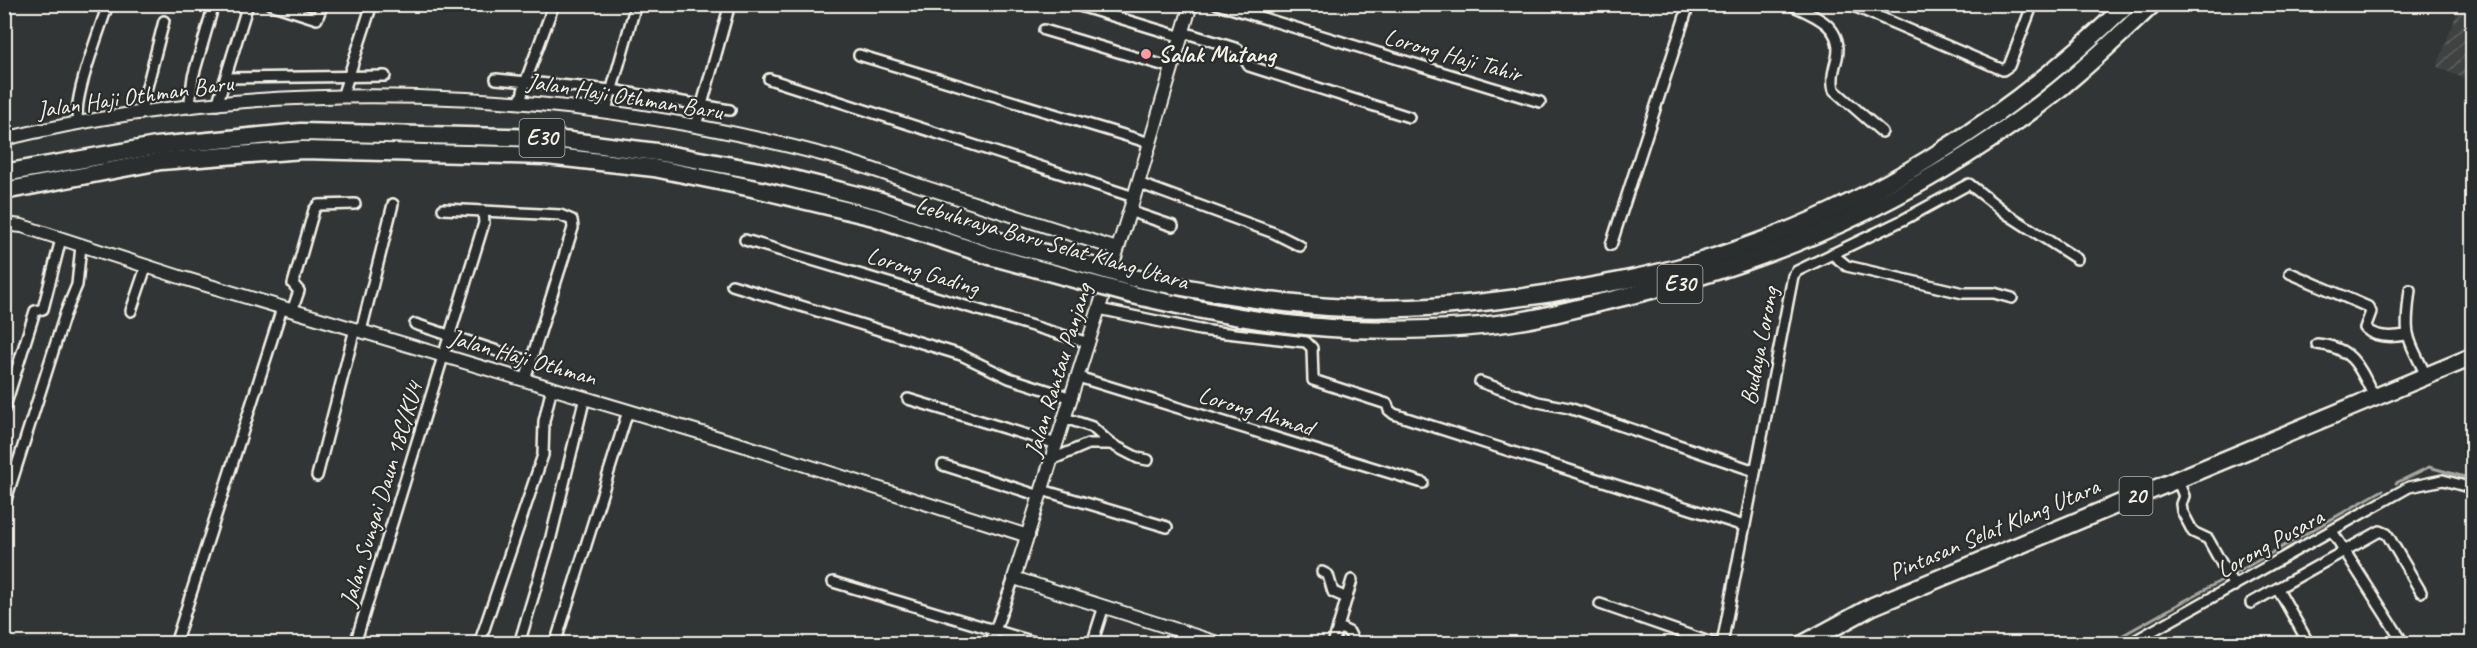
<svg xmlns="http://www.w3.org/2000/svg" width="2477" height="648" viewBox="0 0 2477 648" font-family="Caveat,sans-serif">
	<defs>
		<pattern id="industrial-furrows" width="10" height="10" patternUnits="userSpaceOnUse" patternTransform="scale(1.5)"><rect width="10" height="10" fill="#404242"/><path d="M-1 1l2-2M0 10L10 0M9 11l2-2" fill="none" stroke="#5c5e5d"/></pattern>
	</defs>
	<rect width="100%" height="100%" fill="#323535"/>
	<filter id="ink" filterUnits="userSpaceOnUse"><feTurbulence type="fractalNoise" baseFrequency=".0167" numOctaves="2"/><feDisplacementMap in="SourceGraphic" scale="12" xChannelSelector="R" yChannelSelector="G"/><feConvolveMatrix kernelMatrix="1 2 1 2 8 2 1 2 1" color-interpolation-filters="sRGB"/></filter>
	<g filter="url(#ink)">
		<path fill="url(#industrial-furrows)" d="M2460,4L2472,5V82L2437,67Z"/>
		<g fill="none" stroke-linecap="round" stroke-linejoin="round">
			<g stroke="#a6a5a0" stroke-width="3">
				<path d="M2396,483L2429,467L2472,479"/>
				<path d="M2236,573L2383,490"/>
				<path d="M2107,644L2222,580"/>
			</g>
			<g stroke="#f4f1e8" stroke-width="14">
				<g id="street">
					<path d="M270,4L317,19L323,4"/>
					<path d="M1073,4L1182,37"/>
					<path d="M1217,4L1540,102"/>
					<path d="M1789,4C1813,15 1844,25 1837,58C1834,69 1831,79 1834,90L1882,132"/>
					<path d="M1849,4L2003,70L2009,66L2032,6L2028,4"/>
					<path d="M1044,30L1172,68"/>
					<path d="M1183,32L1238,49L1249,66L1409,117"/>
					<path d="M859,55L1150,143"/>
					<path d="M226,78L385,76"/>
					<path d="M496,79L612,90L730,110"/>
					<path d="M769,79L1134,197"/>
					<path d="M342,97L372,4"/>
					<path d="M521,100L525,83L554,4"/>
					<path d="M217,105L248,4"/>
					<path d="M189,108L193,77L214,4"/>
					<path d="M606,110L636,4"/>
					<path d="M140,114L164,21"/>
					<path d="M78,121C72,99 100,30 108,4"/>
					<path d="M696,126L730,4"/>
					<path d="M1138,183L1274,233L1300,246"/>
					<path d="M483,211L560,215L572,220L573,228L525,380"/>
					<path d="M1129,211L1173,226"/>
					<path d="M745,240L1089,343"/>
					<path d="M1611,245L1689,4"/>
					<path d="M1832,254L1847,266L1963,293H1994L2012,298"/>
					<path d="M2290,273L2368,307L2371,312L2365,328C2375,338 2394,337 2406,335"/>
					<path d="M732,285L961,355L1009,378L1072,398"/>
					<path d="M2410,290C2404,336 2406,335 2426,375"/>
					<path d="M1099,309L1200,330L1306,342L1312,348L1313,380L1387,404L1389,410L1394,414L1744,526"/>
					<path d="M131,311L146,267"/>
					<path d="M292,311L299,291L293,284L314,210L318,205L355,204"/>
					<path d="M415,324L531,362"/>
					<path d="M361,331L393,204"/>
					<path d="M2317,344C2353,347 2360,368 2374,397"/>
					<path d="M1078,377L1423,483"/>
					<path d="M1480,382L1538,402L1569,408L1755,471"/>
					<path d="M908,399L1057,444"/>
					<path d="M4,410L35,311L43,309L61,239"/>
					<path d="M1065,418L1092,427L1111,444L1138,458L1148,460"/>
					<path d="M1053,459L1088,444H1111"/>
					<path d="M943,465L1040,496"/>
					<path d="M317,476L355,329"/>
					<path d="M2177,479L2184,496L2181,504L2182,511L2193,532L2208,539L2234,586"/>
					<path d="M1042,490L1167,527"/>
					<path d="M4,506L65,314L77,285L81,246"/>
					<path d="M2332,531L2402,641"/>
					<path d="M1322,572L1328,575L1333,592L1347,598"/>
					<path d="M833,582L1041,644"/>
					<path d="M2278,589L2309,644"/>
					<path d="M2251,603L2380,531L2387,534L2421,592"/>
					<path d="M1600,604L1715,644"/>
					<path d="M1338,627L1349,632L1355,644"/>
					<path d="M175,644L282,308"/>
					<path d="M355,644L484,223L483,211L443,209"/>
					<path d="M479,644L543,455L544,421L552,387"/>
					<path d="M519,644L551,537L585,397"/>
					<path d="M555,644L628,411"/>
					<path d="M990,644L1014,578"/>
					<path d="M1092,644L1104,606"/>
					<path d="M1177,644L1182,631"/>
					<path d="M1333,644L1352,580"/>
					<path d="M1722,644L1793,276L1797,271L1903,220L1969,184L2007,214L2077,259"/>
					<path d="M2129,644L2409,487L2443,480L2472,488"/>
				</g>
			</g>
			<g stroke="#f4f1e8" stroke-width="16">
				<g id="secondary">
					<path d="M1191,4L1134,197L1014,578L1221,644"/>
					<path d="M4,139C269,74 566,86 829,156C860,164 891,176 921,186C986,207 1051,228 1117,249"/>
					<path d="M4,224L22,226L183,278L739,444L1028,536"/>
				</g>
			</g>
			<g stroke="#f4f1e8" stroke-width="21">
				<g id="highway">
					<path d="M4,173L156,146L301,132L547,138L656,152L765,172L881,201L995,240L1068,259"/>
					<path d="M4,191L161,161L303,150L547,156L654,168L752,188L874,217L990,256L1063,276"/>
					<path d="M1133,278C1204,291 1275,305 1347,308C1415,311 1485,303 1552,293C1600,285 1648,277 1695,263C1858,216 2006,122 2127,4"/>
					<path d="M1133,295C1202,311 1276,326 1347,329C1406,331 1468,330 1525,320C1553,315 1580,307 1607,301C1758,266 1886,214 2013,124C2064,89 2108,46 2153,4"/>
					<path d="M1803,644L1873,606L2472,357"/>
				</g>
			</g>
			<use href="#street" stroke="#2a2d2e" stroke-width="9"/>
			<use href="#secondary" stroke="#2a2d2e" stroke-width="12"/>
			<use href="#highway" stroke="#2a2d2e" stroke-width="16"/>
			<g stroke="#f4f1e8" stroke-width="21" stroke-linecap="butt">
				<g id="highway-bridge">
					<path d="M1068,259L1133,278"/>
					<path d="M1063,276L1133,295"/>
				</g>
			</g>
			<use href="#highway-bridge" stroke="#2a2d2e" stroke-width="16"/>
		</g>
	</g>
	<circle fill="#ff9aa2" stroke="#2a2d2e" stroke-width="2" cx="1146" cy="54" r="6"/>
	<g text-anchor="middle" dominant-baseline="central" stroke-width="4.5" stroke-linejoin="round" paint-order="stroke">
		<g fill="#2a2d2e" stroke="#b7b6b0" stroke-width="1.5">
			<rect x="519.5" y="119" width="45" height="38" rx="4.5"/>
			<rect x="1657.5" y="265" width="45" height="38" rx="4.5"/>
			<rect x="2119.5" y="477" width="33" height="38" rx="4.5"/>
		</g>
		<g font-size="22" font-weight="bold" fill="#f4f1e8">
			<text x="542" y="138">E30</text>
			<text x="1680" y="284">E30</text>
			<text x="2136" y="496">20</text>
		</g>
		<g font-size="24" font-weight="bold" fill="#f4f1e8" stroke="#2a2d2e" text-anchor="start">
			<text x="1158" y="54">Salak Matang</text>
		</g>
		<g font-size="24" fill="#f4f1e8" stroke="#2a2d2e">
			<text transform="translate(1453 55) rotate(16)">Lorong Haji Tahir</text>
			<text transform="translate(135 96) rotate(-8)">Jalan Haji Othman Baru</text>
			<text transform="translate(625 96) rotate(9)">Jalan Haji Othman Baru</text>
			<text transform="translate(1052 243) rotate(16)">Lebuhraya Baru Selat Klang Utara</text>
			<text transform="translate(923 271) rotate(17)">Lorong Gading</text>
			<text transform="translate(1759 346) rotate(-79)">Budaya Lorong</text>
			<text transform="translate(523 357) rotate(16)">Jalan Haji Othman</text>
			<text transform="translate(1058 370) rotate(-73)">Jalan Rantau Panjang</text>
			<text transform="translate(1256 411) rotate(17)">Lorong Ahmad</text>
			<text transform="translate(381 494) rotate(-73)">Jalan Sungai Daun 18C/KU4</text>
			<text transform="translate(1994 529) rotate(-23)">Pintasan Selat Klang Utara</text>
			<text transform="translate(2270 543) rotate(-29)">Lorong Pusara</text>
		</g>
	</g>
	<rect width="2477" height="648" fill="none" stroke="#2a2d2e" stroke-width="24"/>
	<rect x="12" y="12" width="2453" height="624" fill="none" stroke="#f4f1e8" stroke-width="2" filter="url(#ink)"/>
</svg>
